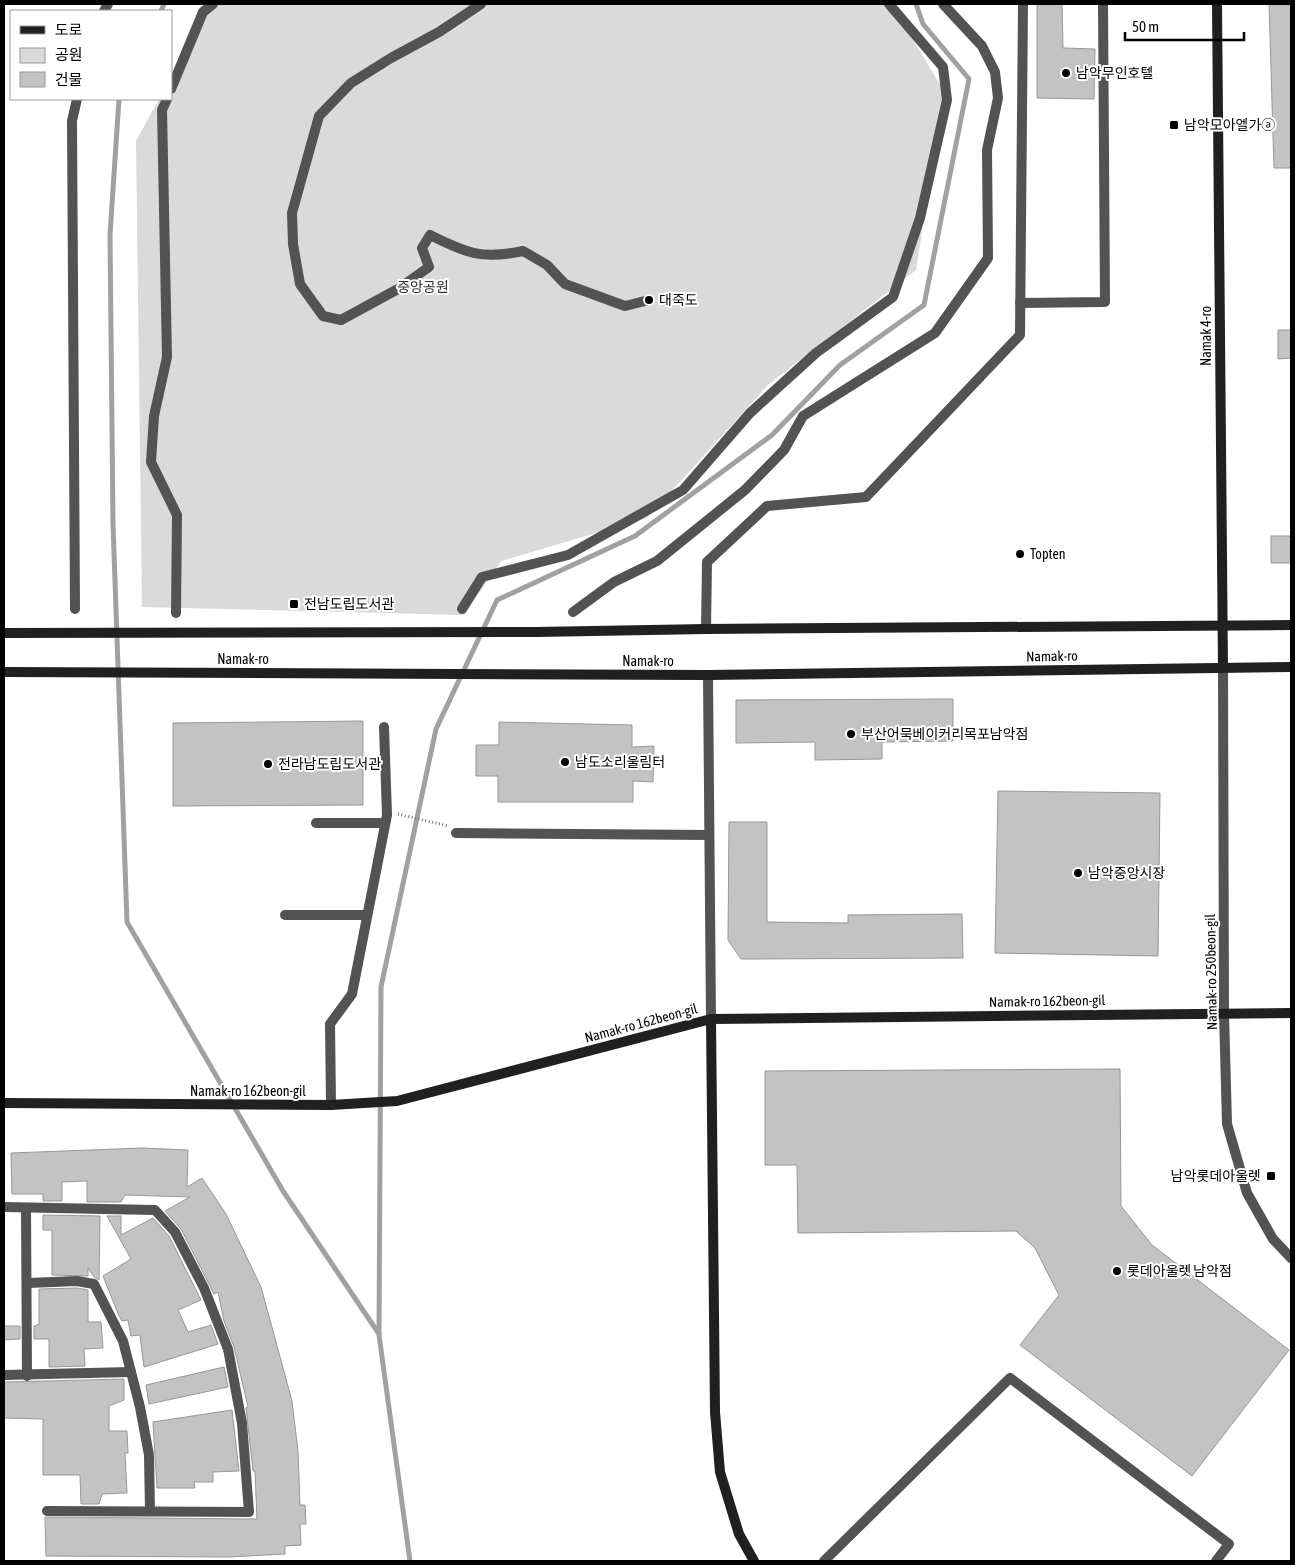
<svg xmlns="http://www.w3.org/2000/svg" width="1295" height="1565" viewBox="0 0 1295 1565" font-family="'Asap Condensed','Noto Sans KR',sans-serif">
	<rect width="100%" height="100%" fill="#fff"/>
	<path fill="#dadada" d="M212,4H891L944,91L916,270L768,385L647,518L501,561L464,615L142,607L136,141L159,99H171V77Z"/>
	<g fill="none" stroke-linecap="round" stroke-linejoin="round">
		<g stroke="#a1a1a1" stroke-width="5">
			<path d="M161,11L164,4"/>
			<path d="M119,99L110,235L113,524L127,922L283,1191L379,1334"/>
			<path d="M410,1561L379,1335L381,987L436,729L497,600L635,536L772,435L840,365L924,305L969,79L923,24L916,4"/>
		</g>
	</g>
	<g fill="#c3c3c3" stroke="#979797">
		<path d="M1037,4H1062L1063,48L1095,49L1094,99L1037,98Z"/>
		<path d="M1269,4H1291V168H1274Z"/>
		<path d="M1278,330H1291V358L1278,359Z"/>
		<rect x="1271" y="536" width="20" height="27"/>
		<path d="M953,699V741L882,742V759L815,760V742L736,743V700Z"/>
		<path d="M363,721V805L173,806V723Z"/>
		<path d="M499,722L632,725V747L654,746L653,782L633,781V802H498V776H476V745H499Z"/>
		<path d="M998,791L1160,793L1158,956L995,953Z"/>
		<path d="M729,822H767V922L848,923V915L962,914L963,958L741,959L728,940Z"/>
		<path d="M1120,1069L1121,1206L1152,1245L1289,1350L1192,1476L1020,1345L1059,1295L1035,1248L1016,1231L798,1233L797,1165H765V1071Z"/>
		<path d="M142,1148L188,1150L187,1187L202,1178L226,1214L261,1287L292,1401L298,1451L300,1505H305L306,1524H300L301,1545L285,1546V1554L228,1557L46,1556L45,1517L257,1519L255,1471H253L246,1408L248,1407L234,1347L224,1321L218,1292L214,1294L181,1229L165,1211L190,1197L125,1195L121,1202H87V1181L62,1182V1201H43V1194H12L11,1153Z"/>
		<path d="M43,1215L100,1216L99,1280L94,1277L88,1268V1276L52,1275V1230H43Z"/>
		<path d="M107,1216H121V1235L153,1218L169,1236L201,1300L178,1310L188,1332L211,1325L218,1344L144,1367L140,1335L131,1336L128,1320L122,1321L119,1316L103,1276L131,1259Z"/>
		<path d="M77,1288L88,1290V1322H101L103,1348L84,1349L85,1366L49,1367V1339H34V1326L39,1324V1289Z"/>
		<path d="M4,1326H20V1339L4,1340Z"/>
		<path d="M224,1367L228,1387L149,1404L146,1385Z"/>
		<path d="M124,1379V1400L109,1406V1431H127L128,1453H125L127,1493L102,1494L99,1504H81L80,1475H43V1419L4,1418V1382Z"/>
		<path d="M232,1410L239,1471L213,1472V1482H194L195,1488H157L153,1422Z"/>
	</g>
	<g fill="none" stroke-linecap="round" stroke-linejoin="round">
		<path stroke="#757575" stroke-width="3" stroke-dasharray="1 2.5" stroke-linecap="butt" d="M398,814L448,826"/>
		<g stroke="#535353" stroke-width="10">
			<path d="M481,4L439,32L391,58L351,83L319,116L292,213L293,244L300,284L323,316L341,320L398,289L429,267L422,248L430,235C466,253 482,260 523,251L547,265L565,284L625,306L649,300"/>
			<path d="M104,11L108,4"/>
			<path d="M171,89L203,12L213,4"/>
			<path d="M167,99L162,110L167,357L154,416L151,462L177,515L176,613"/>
			<path d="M1020,303L1105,302L1103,4"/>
			<path d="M75,609L72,121L77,99"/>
			<path d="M462,609L482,577L568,555L683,490L750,413L816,353L893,297L920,218L947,100L943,67L889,4"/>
			<path d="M573,612L614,582L657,561L745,490L784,450L803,416L935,333L988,258L987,150L998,98L995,72L982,46L943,4"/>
			<path d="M706,629L707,562L767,506L866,497L1020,335L1023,4"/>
			<path d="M1223,668L1224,1013L1227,1124L1247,1193L1273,1239L1291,1258"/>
			<path d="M708,675L711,1019"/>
			<path d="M316,823H385"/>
			<path d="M456,833L709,835"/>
			<path d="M285,915H367"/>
			<path d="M331,1105L330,1024L352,994L387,815L384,727"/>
			<path d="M4,1207L155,1210L175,1232L204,1288L228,1349L242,1423L249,1512L47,1511"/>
			<path d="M26,1209L27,1376"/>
			<path d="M28,1283L77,1281L94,1284L123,1341L140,1407L149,1455L150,1511"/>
			<path d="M4,1375L131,1372"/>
			<path d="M824,1561L1010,1378L1229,1544L1216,1561"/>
		</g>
		<g stroke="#202020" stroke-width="10">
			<path d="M1217,4L1223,668"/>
			<path d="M4,633L536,632L706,629L1291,625"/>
			<path d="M4,672L708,675L1291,667"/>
			<path d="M711,1019L715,1412L720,1472L739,1534L754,1561"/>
			<path d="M4,1103L331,1105L397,1101L711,1019L1291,1013"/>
		</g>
	</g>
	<g fill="#000" stroke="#fff" stroke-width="2">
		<circle cx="1066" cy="73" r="5"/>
		<rect x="1169" y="120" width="10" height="10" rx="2.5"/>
		<circle cx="649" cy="300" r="5"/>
		<circle cx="1020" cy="554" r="5"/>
		<rect x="289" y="599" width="10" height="10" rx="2.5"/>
		<circle cx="851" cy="734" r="5"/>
		<circle cx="565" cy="762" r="5"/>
		<circle cx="268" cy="764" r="5"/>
		<circle cx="1078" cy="873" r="5"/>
		<rect x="1266" y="1171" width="10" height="10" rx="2.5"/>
		<circle cx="1117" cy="1271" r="5"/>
	</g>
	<g text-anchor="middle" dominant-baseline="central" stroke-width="4" stroke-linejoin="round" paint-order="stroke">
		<g font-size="14" fill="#000" stroke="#fff" text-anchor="start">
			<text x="1076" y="73">남악무인호텔</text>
			<text x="1184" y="125">남악모아엘가ⓐ</text>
			<text x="659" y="300">대죽도</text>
			<text x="1030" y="554">Topten</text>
			<text x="304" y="604">전남도립도서관</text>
			<text x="861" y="734">부산어묵베이커리목포남악점</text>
			<text x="575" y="762">남도소리울림터</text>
			<text x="278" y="764">전라남도립도서관</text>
			<text x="1088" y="873">남악중앙시장</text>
			<text x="1261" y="1176" text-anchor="end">남악롯데아울렛</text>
			<text x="1127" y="1271">롯데아울렛 남악점</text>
		</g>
		<g font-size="14" fill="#313131" stroke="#fff">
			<text x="423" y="287">중앙공원</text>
		</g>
		<g font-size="14" fill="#000" stroke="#fff">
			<text transform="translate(1206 336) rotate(-90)">Namak 4-ro</text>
			<text transform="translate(1052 656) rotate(-1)">Namak-ro</text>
			<text x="243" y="659">Namak-ro</text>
			<text x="648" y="661">Namak-ro</text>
			<text transform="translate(1211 972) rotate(-91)">Namak-ro 250beon-gil</text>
			<text transform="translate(1047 1001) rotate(-1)">Namak-ro 162beon-gil</text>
			<text transform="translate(641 1023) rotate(-15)">Namak-ro 162beon-gil</text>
			<text x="248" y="1091">Namak-ro 162beon-gil</text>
		</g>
	</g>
	<rect width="1295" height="1565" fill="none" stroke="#000000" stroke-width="10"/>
	<rect x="10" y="10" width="162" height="90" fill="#ffffff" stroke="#999999"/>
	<rect x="20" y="26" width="25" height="8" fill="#202020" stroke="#999999"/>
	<text x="55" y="35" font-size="15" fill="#000000">도로</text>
	<rect x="20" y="48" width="25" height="15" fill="#dadada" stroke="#999999"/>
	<text x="55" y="60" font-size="15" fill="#000000">공원</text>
	<rect x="20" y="72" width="25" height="15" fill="#c3c3c3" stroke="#999999"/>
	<text x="55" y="85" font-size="15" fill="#000000">건물</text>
	<path d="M1125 32v8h119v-8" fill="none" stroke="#000000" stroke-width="2.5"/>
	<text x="1132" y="32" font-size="15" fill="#000000" stroke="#ffffff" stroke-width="4" paint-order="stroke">50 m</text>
</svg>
